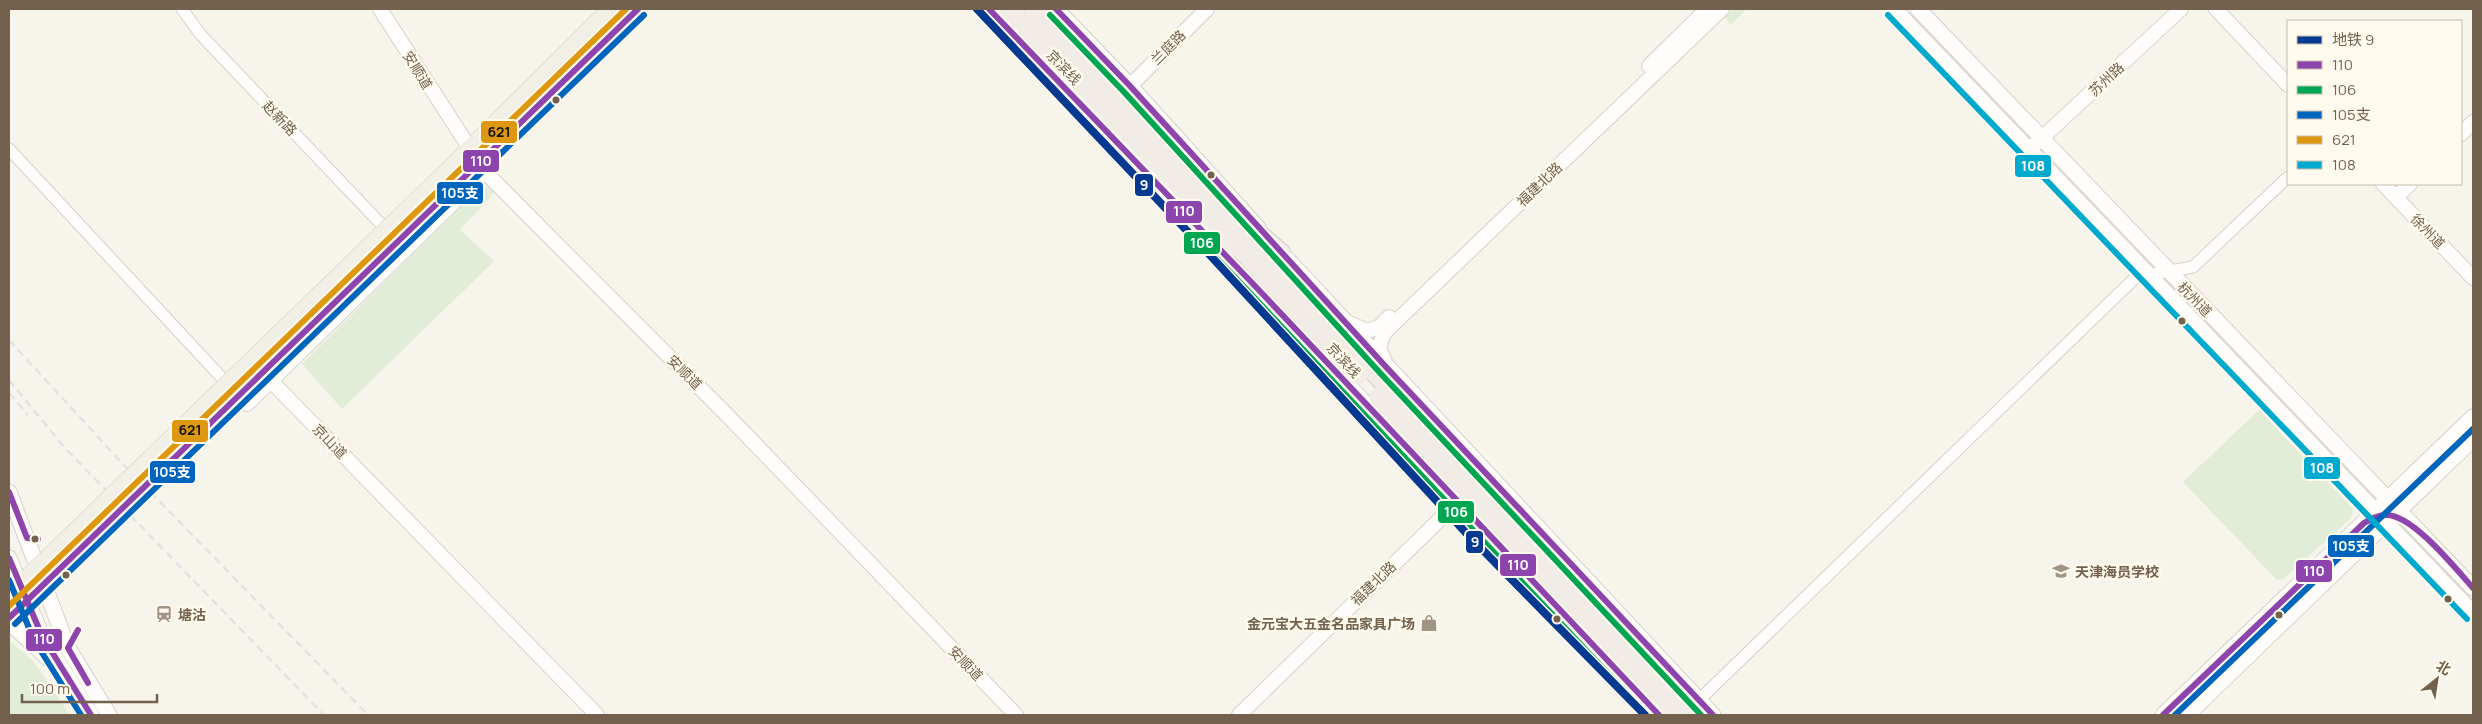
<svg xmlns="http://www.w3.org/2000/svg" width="2482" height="724" viewBox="0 0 2482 724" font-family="Manrope,'Noto Sans SC',sans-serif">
	<rect width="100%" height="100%" fill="#f6f4eb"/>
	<g fill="#e1edd7">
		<path d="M1733,9H1747L1731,25L1724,17Z"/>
		<path d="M484,184L494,193L460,230L494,261L342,409L302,364Z"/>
		<path d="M2259,410L2352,508L2353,512L2351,518L2282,580H2277L2183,482Z"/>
		<path d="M9,640L34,662L70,715H9Z"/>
	</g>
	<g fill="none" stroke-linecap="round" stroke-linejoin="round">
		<g stroke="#d6d1ca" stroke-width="13">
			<g id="minor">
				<path d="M182,9L201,35L381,224"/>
				<path d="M9,149L222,378"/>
				<path d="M1699,700L2136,277L2193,267L2288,177"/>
			</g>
		</g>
		<g stroke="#d6d1ca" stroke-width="16">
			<g id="tertiary">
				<path d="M380,9L485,172L729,417L1016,715"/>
				<path d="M2216,9L2288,85"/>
				<path d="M1649,66L1707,9"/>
				<path d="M1130,86L1207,9"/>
				<path d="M2461,134L2473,122"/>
				<path d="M2030,149L2181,9"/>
				<path d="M2383,184L2473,278"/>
				<path d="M2396,197L2410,184"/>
				<path d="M1347,322L1367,331L1379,327L1389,317"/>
				<path d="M1386,365L1379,347L1384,333L1722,9"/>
				<path d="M271,381L597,715"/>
				<path d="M233,389L247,404L485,172"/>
				<path d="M1239,715L1466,494"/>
			</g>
		</g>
		<g stroke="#d6d1c9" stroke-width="17">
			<g id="secondary">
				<path d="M989,9L1225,255"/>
				<path d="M1056,9L1130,86L1258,228"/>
				<path d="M1894,9L2473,613"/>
				<path d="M1918,9L2473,588"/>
				<path d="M1274,245L1713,715"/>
				<path d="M1249,280L1659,715"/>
				<path d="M9,492L68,648L109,715"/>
				<path d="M9,558L42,636L91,715"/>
				<path d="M9,622L50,660"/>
				<path d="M2163,715L2473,417"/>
				<path d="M2187,715L2473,439"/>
			</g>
		</g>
		<g stroke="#d5cfc7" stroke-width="19">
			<g id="primary">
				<path d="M455,164L611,9"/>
				<path d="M467,176L638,9"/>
			</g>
		</g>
		<g stroke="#d5cfc7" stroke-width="21">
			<g id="trunk">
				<path d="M1009,9L1240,248"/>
				<path d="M1034,9L1250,239"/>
				<path d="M1244,222L1281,253"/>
				<path d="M1220,240L1256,287"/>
			</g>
		</g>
		<use href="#minor" stroke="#fefdfc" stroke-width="11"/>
		<use href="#tertiary" stroke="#fefdfc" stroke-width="14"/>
		<use href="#secondary" stroke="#fefdfc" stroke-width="15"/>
		<use href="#primary" stroke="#f1efe6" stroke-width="18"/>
		<use href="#trunk" stroke="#f1ede6" stroke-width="19"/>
		<g stroke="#e5e2e5" stroke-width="2.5" stroke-dasharray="8 5" stroke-linecap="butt">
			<path d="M9,340L120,461L368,715"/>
			<path d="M9,380L64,447L324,715"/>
			<path d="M9,393L28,415"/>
		</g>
		<g stroke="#d5cfc7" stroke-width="19" stroke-linecap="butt">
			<g id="primary-bridge">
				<path d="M9,596L455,164"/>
				<path d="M9,618L467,176"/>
			</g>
		</g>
		<g stroke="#d5cfc7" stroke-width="21" stroke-linecap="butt">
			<g id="trunk-bridge">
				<path d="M1250,239L1694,715"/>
				<path d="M1240,248L1358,375"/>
				<path d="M1379,397L1675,715"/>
			</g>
		</g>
		<use href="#primary-bridge" stroke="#f1efe6" stroke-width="18"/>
		<use href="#trunk-bridge" stroke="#f1ede6" stroke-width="19"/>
		<g stroke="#fefaee" stroke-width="10">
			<g id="bus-1">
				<path d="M989,9L1256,287L1659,715"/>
				<path d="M1056,9L1130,86L1387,368L1713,715"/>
				<path d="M9,492L27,538L38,539"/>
				<path d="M9,558L42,636L91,715"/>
				<path d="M9,618L638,9"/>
				<path d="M78,630L68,648L88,683"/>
				<path d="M2163,715L2364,523C2371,519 2378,515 2386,515C2412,514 2456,569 2473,588"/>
			</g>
		</g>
		<g stroke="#fefaee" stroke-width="10">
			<g id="bus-2">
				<path d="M983,15L1250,293L1647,715"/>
				<path d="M1050,15L1124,92L1381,374L1701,715"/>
			</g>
		</g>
		<g stroke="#fefaee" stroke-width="10">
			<g id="bus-3">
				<path d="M9,580L34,640L81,715"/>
				<path d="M15,624L644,15"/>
				<path d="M2175,715L2473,429"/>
			</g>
		</g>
		<g stroke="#fefaee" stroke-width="10">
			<path id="bus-4" d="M9,606L626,9"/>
		</g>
		<g stroke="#fefaee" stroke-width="10">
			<path id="bus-5" d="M1888,15L2467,619"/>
		</g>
		<use href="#bus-1" stroke="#8e44ad" stroke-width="6"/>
		<use href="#bus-2" stroke="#00a651" stroke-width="6"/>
		<use href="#bus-3" stroke="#0065bd" stroke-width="6"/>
		<use href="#bus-4" stroke="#dd980f" stroke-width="6"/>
		<use href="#bus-5" stroke="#00a9ce" stroke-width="6"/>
		<g stroke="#fefaee" stroke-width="11">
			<path id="metro-1" d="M977,9L1208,253L1468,535L1645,715"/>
		</g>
		<use href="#metro-1" stroke="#063a91" stroke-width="8"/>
	</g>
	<defs>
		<g id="university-bare" transform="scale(1.35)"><path d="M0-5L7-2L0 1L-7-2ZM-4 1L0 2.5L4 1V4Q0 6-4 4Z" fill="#a29484" stroke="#fefaee" stroke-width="2.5" paint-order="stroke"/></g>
		<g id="station-bare" transform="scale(1.35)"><path d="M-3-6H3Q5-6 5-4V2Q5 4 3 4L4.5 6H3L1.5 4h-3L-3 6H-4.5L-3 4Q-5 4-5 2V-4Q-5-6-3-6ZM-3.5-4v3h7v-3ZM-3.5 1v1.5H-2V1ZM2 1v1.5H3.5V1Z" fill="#a29484" stroke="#fefaee" stroke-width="2.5" paint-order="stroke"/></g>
		<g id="shop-bare" transform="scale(1.35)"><path d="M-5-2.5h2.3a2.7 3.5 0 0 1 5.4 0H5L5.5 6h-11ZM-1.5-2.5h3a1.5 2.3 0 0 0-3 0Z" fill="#a29484" stroke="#fefaee" stroke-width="2.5" paint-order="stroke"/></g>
	</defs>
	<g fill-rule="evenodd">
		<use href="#university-bare" x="2061" y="571"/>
		<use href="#station-bare" x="164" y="614"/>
		<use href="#shop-bare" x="1429" y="623"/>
	</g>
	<g fill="#74614d" stroke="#fefaee" stroke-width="2">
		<circle cx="556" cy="100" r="4.5"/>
		<circle cx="1211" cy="175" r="4.5"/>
		<circle cx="2182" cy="321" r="4.5"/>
		<circle cx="35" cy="539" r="4.5"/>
		<circle cx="66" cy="575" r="4.5"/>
		<circle cx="2448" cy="599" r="4.5"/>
		<circle cx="2279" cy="615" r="4.5"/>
		<circle cx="1557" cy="619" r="4.5"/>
	</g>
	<g text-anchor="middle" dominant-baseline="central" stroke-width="5" stroke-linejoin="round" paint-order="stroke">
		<g font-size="14" fill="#74614d" stroke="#fefaee">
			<text transform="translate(1168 47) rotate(-45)">兰庭路</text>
			<text transform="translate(1064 67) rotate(46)">京滨线</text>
			<text transform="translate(418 70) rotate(58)">安顺道</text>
			<text transform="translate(2106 79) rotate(-43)">苏州路</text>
			<text transform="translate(280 118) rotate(46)">赵新路</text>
			<text transform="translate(1539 184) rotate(-44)">福建北路</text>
			<text transform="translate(2428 231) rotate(46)">徐州道</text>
			<text transform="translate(2195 299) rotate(46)">杭州道</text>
			<text transform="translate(1344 360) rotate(47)">京滨线</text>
			<text transform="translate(685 372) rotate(45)">安顺道</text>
			<text transform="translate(330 441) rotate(46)">京山道</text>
			<text transform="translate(1373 583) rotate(-44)">福建北路</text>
			<text transform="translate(966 663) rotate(46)">安顺道</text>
		</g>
		<g font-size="14" font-weight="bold" fill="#74614d" stroke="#fefaee" text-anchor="start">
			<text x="2075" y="571">天津海员学校</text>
			<text x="178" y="614">塘沽</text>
			<text x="1415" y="623" text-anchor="end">金元宝大五金名品家具广场</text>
		</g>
	</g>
	<g stroke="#fefaee" stroke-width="2">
		<rect x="480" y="120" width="38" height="24" rx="5" fill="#dd980f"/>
		<rect x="462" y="149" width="38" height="24" rx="5" fill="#8e44ad"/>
		<rect x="2014" y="154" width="38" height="24" rx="5" fill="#00a9ce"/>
		<rect x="1134" y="173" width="20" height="24" rx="5" fill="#063a91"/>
		<rect x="436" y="181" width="48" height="24" rx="5" fill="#0065bd"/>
		<rect x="1165" y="200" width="38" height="24" rx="5" fill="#8e44ad"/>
		<rect x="1183" y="231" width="38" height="24" rx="5" fill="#00a651"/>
		<rect x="171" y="419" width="38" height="24" rx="5" fill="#dd980f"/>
		<rect x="2303" y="456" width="38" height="24" rx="5" fill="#00a9ce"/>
		<rect x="149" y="460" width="47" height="24" rx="5" fill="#0065bd"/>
		<rect x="1437" y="500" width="38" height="24" rx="5" fill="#00a651"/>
		<rect x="1465" y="530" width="19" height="24" rx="5" fill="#063a91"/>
		<rect x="2327" y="534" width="48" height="24" rx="5" fill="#0065bd"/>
		<rect x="1499" y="553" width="38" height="24" rx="5" fill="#8e44ad"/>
		<rect x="2295" y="559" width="38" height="24" rx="5" fill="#8e44ad"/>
		<rect x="25" y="628" width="38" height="24" rx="5" fill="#8e44ad"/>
	</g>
	<g font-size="14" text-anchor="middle" font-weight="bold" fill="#fff">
		<text x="481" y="166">110</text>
		<text x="2033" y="171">108</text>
		<text x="1144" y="190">9</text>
		<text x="460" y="198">105支</text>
		<text x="1184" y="216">110</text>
		<text x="1202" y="248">106</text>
		<text x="2322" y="473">108</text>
		<text x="172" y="477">105支</text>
		<text x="1456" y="517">106</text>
		<text x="1475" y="547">9</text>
		<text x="2351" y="551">105支</text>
		<text x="1518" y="570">110</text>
		<text x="2314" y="576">110</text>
		<text x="44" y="644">110</text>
	</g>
	<g font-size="14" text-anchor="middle" font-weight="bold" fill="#111">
		<text x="499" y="137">621</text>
		<text x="190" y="435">621</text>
	</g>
	<rect width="2482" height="724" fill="none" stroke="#74614d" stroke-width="20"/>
	<rect x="2287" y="20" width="175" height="165" fill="#fefaee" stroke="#c7bdae"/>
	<rect x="2297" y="36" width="25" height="8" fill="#063a91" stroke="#c7bdae"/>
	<text x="2332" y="45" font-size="15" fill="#74614d">地铁 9</text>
	<rect x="2297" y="61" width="25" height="8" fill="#8e44ad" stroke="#c7bdae"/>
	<text x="2332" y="70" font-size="15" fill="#74614d">110</text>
	<rect x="2297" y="86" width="25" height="8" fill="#00a651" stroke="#c7bdae"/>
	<text x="2332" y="95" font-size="15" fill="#74614d">106</text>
	<rect x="2297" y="111" width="25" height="8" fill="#0065bd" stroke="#c7bdae"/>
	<text x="2332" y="120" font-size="15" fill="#74614d">105支</text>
	<rect x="2297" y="136" width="25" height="8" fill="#dd980f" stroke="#c7bdae"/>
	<text x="2332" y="145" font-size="15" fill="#74614d">621</text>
	<rect x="2297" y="161" width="25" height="8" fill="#00a9ce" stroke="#c7bdae"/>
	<text x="2332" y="170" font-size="15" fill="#74614d">108</text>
	<g transform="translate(2437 679) rotate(30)" stroke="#fefaee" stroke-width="4" paint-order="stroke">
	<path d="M0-4L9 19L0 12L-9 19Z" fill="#74614d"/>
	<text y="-8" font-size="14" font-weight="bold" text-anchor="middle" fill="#74614d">北</text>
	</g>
	<path d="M22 694v8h135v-8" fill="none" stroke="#74614d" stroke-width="2.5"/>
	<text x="30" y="694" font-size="15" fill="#74614d" stroke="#fefaee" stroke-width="4" paint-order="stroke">100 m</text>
</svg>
